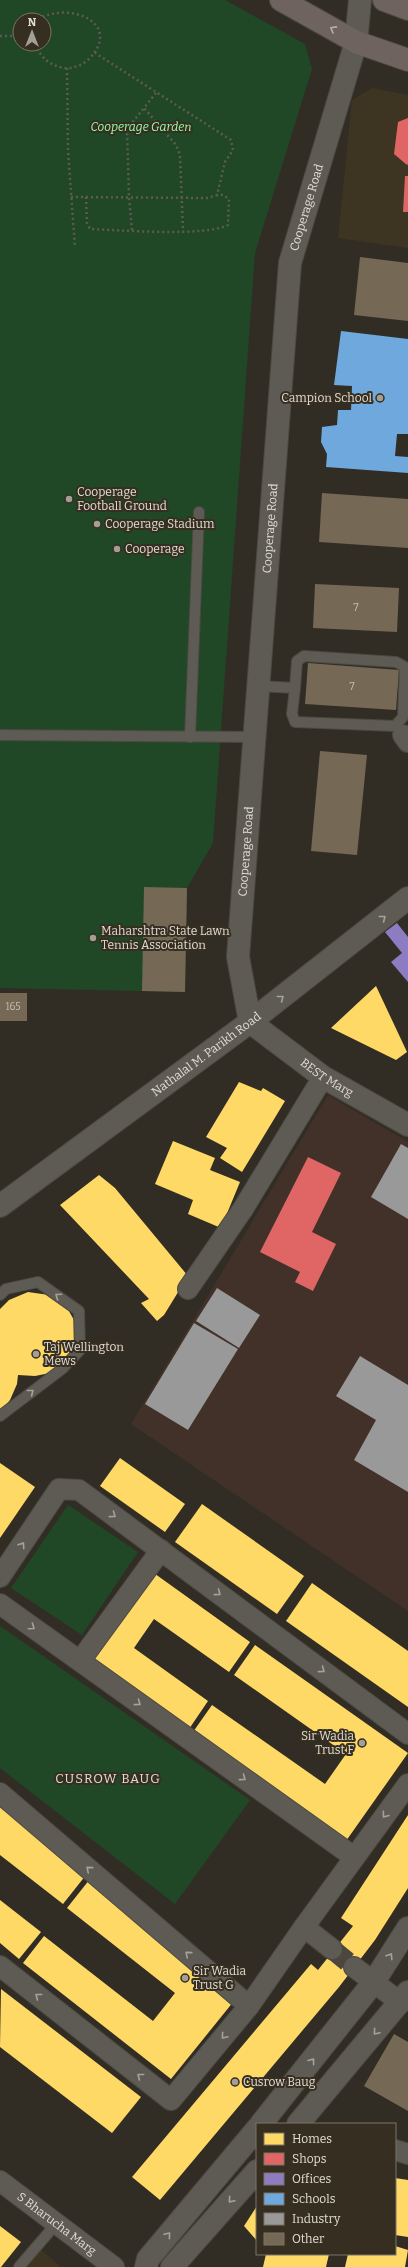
<svg xmlns="http://www.w3.org/2000/svg" width="408" height="2267" viewBox="0 0 408 2267" font-family="Bitter,serif">
	<rect width="100%" height="100%" fill="#312d25"/>
	<g fill="#3e3422">
		<path d="M372,88L408,95V248L338,238L352,100Z"/>
		<path d="M33,2243L61,2267H13Z"/>
	</g>
	<path fill="#423129" d="M328,1095L408,1142V1611L131,1424Z"/>
	<g fill="#204726" fill-rule="evenodd">
		<path d="M0,0H225L305,44L312,69L255,253L213,843L187,888L185,992L0,988ZM20,20H44V44H20Z"/>
		<path d="M68,1505L138,1552L82,1635L11,1588Z"/>
		<path d="M0,1626L250,1800L175,1904L0,1768Z"/>
	</g>
	<g fill="#ffd966">
		<path d="M376,986L407,1052L396,1060L331,1028Z"/>
		<path d="M239,1082L261,1091L263,1088L285,1101L242,1172L220,1158L227,1148L206,1137Z"/>
		<path d="M173,1141L215,1158L210,1170L240,1182L221,1228L188,1214L193,1200L155,1184Z"/>
		<path d="M99,1175L115,1188L188,1276L164,1315L157,1321L141,1303L149,1299L60,1205Z"/>
		<path d="M28,1292L49,1295L66,1306L74,1320L76,1334L74,1349L69,1358L50,1373L35,1376L18,1375L17,1384L10,1400L0,1412V1309L9,1300Z"/>
		<path d="M120,1458L185,1504L165,1532L100,1486Z"/>
		<path d="M0,1463L35,1487L0,1538Z"/>
		<path d="M202,1504L304,1576L277,1614L175,1542Z"/>
		<path d="M151,1571L250,1642L229,1672L154,1619L134,1648L208,1701L189,1729L88,1657Z"/>
		<path d="M312,1583L408,1651V1707L286,1621Z"/>
		<path d="M255,1645L408,1753L346,1841L193,1732L212,1705L325,1784L346,1754L234,1675Z"/>
		<path d="M0,1807L86,1875L63,1904L0,1855Z"/>
		<path d="M408,1815V1888L375,1940L339,1987L160,2200L132,2177L311,1964L318,1970L353,1926L341,1918Z"/>
		<path d="M90,1879L238,1996L171,2079L23,1963L44,1936L153,2021L175,1993L67,1908Z"/>
		<path d="M0,1900L41,1932L19,1959L0,1943Z"/>
		<path d="M1,1989L141,2097L112,2133L0,2047Z"/>
		<path d="M395,2178L408,2180V2237L395,2235Z"/>
		<path d="M257,2206V2241L244,2226Z"/>
		<path d="M0,2226L21,2242L1,2267H0Z"/>
		<path d="M395,2246L408,2250L405,2267H345L348,2254H395Z"/>
		<path d="M266,2254H329L326,2267H263Z"/>
	</g>
	<g fill="#e06666">
		<path d="M408,118V164L407,165L394,154L398,122Z"/>
		<path d="M405,176H408V212H403Z"/>
		<path d="M308,1157L341,1173L312,1232L336,1244L313,1291L295,1282L300,1272L260,1252Z"/>
	</g>
	<path fill="#8e7cc3" d="M397,923L408,937V982L391,962L402,953L385,932Z"/>
	<path fill="#6fa8dc" d="M341,331L408,339V434H397L395,456L408,457V473L326,467L327,454L321,442L322,427L337,425L338,410H351L352,386L334,385Z"/>
	<g fill="#999">
		<path d="M401,1144L408,1148V1219L371,1197Z"/>
		<path d="M217,1288L260,1315L239,1348L196,1321Z"/>
		<path d="M194,1323L238,1349L188,1430L145,1404Z"/>
		<path d="M360,1356L408,1385V1492L354,1460L376,1420L336,1396Z"/>
	</g>
	<g fill="#756855">
		<path d="M360,257L408,263V321L354,315Z"/>
		<path d="M322,493L408,499V548L319,542Z"/>
		<path d="M315,584L399,588L397,632L313,628Z"/>
		<path d="M308,663L399,670L396,710L305,704Z"/>
		<path d="M320,751L367,755L357,855L311,851Z"/>
		<path d="M144,887L187,888L185,992L142,991Z"/>
		<rect x="0" y="993" width="27" height="28"/>
		<path d="M394,2034L408,2042V2111L364,2086Z"/>
	</g>
	<g fill="none" stroke-linecap="round" stroke-linejoin="round">
		<path stroke="#4b473f" stroke-width="20" stroke-dasharray="20 10" stroke-linecap="butt" d="M332,1949L354,1967"/>
		<g stroke="#4c4942" stroke-width="12">
			<g id="service">
				<path d="M258,686L295,688L297,661L304,656L396,662L405,667L403,717L395,726L295,722L292,714L295,688"/>
				<path d="M0,735L254,737"/>
				<path d="M190,737L199,512"/>
				<path d="M0,1295L6,1289L38,1282L79,1311L80,1350L62,1369L0,1416"/>
				<path d="M19,2267L56,2224"/>
			</g>
		</g>
		<g stroke="#4c4942" stroke-width="22">
			<g id="minor">
				<path d="M403,735L408,742"/>
				<path d="M188,1289L243,1209L323,1077"/>
				<path d="M0,1577L59,1489L79,1490L408,1734"/>
				<path d="M0,1604L354,1857"/>
				<path d="M80,1661L161,1550"/>
				<path d="M0,1793L249,2006"/>
				<path d="M304,1927L332,1949"/>
				<path d="M0,1966L171,2100L249,2006L304,1927L408,1784"/>
				<path d="M354,1967L401,2003"/>
				<path d="M395,2150L408,2154"/>
				<path id="s1" d="M0,2181L114,2267"/>
			</g>
		</g>
		<g stroke="#4c4942" stroke-width="24">
			<g id="tertiary">
				<path id="s2" d="M250,1022L238,957L290,263L356,42"/>
				<path id="s3" d="M250,1022L323,1077L408,1125"/>
				<path id="s4" d="M0,1206L250,1022L408,898"/>
			</g>
		</g>
		<g stroke="#4c4942" stroke-width="24">
			<g id="secondary">
				<path d="M356,42L360,0"/>
				<path d="M261,2124L373,1983L408,1928"/>
				<path d="M298,2124L408,1992"/>
				<path d="M146,2267L148,2259L257,2129"/>
				<path d="M172,2267L257,2171"/>
			</g>
		</g>
		<g stroke="#4c4942" stroke-width="24">
			<g id="primary">
				<path d="M281,0L356,42L408,60"/>
				<path d="M384,0L408,9"/>
			</g>
		</g>
		<g stroke="#5e5b55" stroke-width="2.5" stroke-dasharray="2 3" stroke-linecap="butt">
			<path d="M0,36H20"/>
			<path d="M35,44C41,58 49,65 64,68C72,69 83,65 89,59C124,23 68,0 37,20"/>
			<path d="M67,68L68,151L75,247"/>
			<path d="M156,93L144,108L176,145L180,155L183,231"/>
			<path d="M71,197L208,198L217,195L225,162L233,150L231,140L95,53"/>
			<path d="M86,197L87,223L90,229C120,230 205,237 228,225L229,199L223,195H217"/>
			<path d="M132,230L129,198L127,129L144,108"/>
		</g>
		<use href="#service" stroke="#5e5b55" stroke-width="10"/>
		<use href="#minor" stroke="#5e5b55" stroke-width="20"/>
		<use href="#tertiary" stroke="#5e5b55" stroke-width="22"/>
		<use href="#secondary" stroke="#5e5b55" stroke-width="22"/>
		<use href="#primary" stroke="#6f635f" stroke-width="22"/>
	</g>
	<defs><path id="oneway-chevron" d="M-2-3.5L2.5 0L-2 3.5" fill="none" stroke-width="1.6" stroke-linecap="round" stroke-linejoin="round"/></defs>
	<use stroke="#b9b2aa" href="#oneway-chevron" transform="translate(333 29) rotate(-151)"/>
	<g stroke="#a6a29a">
		<use href="#oneway-chevron" transform="translate(383 918) rotate(-38)"/>
		<use href="#oneway-chevron" transform="translate(281 998) rotate(-38)"/>
		<use href="#oneway-chevron" transform="translate(58 1296) rotate(-145)"/>
		<use href="#oneway-chevron" transform="translate(31 1392) rotate(-38)"/>
		<use href="#oneway-chevron" transform="translate(113 1515) rotate(36)"/>
		<use href="#oneway-chevron" transform="translate(22 1545) rotate(-56)"/>
		<use href="#oneway-chevron" transform="translate(218 1593) rotate(37)"/>
		<use href="#oneway-chevron" transform="translate(32 1627) rotate(35)"/>
		<use href="#oneway-chevron" transform="translate(322 1670) rotate(37)"/>
		<use href="#oneway-chevron" transform="translate(138 1703) rotate(36)"/>
		<use href="#oneway-chevron" transform="translate(243 1778) rotate(36)"/>
		<use href="#oneway-chevron" transform="translate(385 1815) rotate(126)"/>
		<use href="#oneway-chevron" transform="translate(89 1869) rotate(-139)"/>
		<use href="#oneway-chevron" transform="translate(188 1954) rotate(-139)"/>
		<use href="#oneway-chevron" transform="translate(390 1956) rotate(-57)"/>
		<use href="#oneway-chevron" transform="translate(38 1996) rotate(-142)"/>
		<use href="#oneway-chevron" transform="translate(376 2032) rotate(130)"/>
		<use href="#oneway-chevron" transform="translate(224 2036) rotate(130)"/>
		<use href="#oneway-chevron" transform="translate(312 2061) rotate(-52)"/>
		<use href="#oneway-chevron" transform="translate(140 2076) rotate(-142)"/>
		<use href="#oneway-chevron" transform="translate(231 2200) rotate(131)"/>
		<use href="#oneway-chevron" transform="translate(168 2235) rotate(-50)"/>
	</g>
	<g fill="#a39f96" stroke="#362e20" stroke-width="1.5">
		<circle cx="380" cy="398" r="4"/>
		<circle cx="69" cy="499" r="4"/>
		<circle cx="97" cy="524" r="4"/>
		<circle cx="117" cy="549" r="4"/>
		<circle cx="93" cy="938" r="4"/>
		<circle cx="36" cy="1354" r="4"/>
		<circle cx="362" cy="1743" r="4"/>
		<circle cx="185" cy="1978" r="4"/>
		<circle cx="235" cy="2082" r="4"/>
	</g>
	<g text-anchor="middle" dominant-baseline="central" stroke-width="4" stroke-linejoin="round" paint-order="stroke">
		<g font-size="10" fill="#c6bfb4">
			<text x="356" y="608">7</text>
			<text x="352" y="687">7</text>
			<text x="13" y="1007">165</text>
		</g>
		<g font-size="12" font-style="italic" fill="#97fca7" stroke="#362e20">
			<text x="141" y="127">Cooperage Garden</text>
		</g>
		<g font-size="12" fill="#e1dcd3" stroke="#362e20">
			<text stroke="none"><textPath href="#s2" startOffset="820">Cooperage Road</textPath></text>
			<text stroke="none"><textPath href="#s2" startOffset="496">Cooperage Road</textPath></text>
			<text stroke="none"><textPath href="#s2" startOffset="172">Cooperage Road</textPath></text>
			<text stroke="none"><textPath href="#s4" startOffset="256">Nathalal M. Parikh Road</textPath></text>
			<text stroke="none"><textPath href="#s3" startOffset="95">BEST Marg</textPath></text>
			<text stroke="none"><textPath href="#s1" startOffset="71">S Bharucha Marg</textPath></text>
		</g>
		<g font-size="12" fill="#e1dcd3" stroke="#362e20" text-anchor="start">
			<text x="372" y="398" text-anchor="end">Campion School</text>
			<text x="77" y="492">Cooperage<tspan x="77" dy="14">Football Ground</tspan></text>
			<text x="105" y="524">Cooperage Stadium</text>
			<text x="125" y="549">Cooperage</text>
			<text x="101" y="931">Maharshtra State Lawn<tspan x="101" dy="14">Tennis Association</tspan></text>
			<text x="44" y="1347">Taj Wellington<tspan x="44" dy="14">Mews</tspan></text>
			<text x="354" y="1736" text-anchor="end">Sir Wadia<tspan x="354" dy="14">Trust F</tspan></text>
			<text x="193" y="1971">Sir Wadia<tspan x="193" dy="14">Trust G</tspan></text>
			<text x="243" y="2082">Cusrow Baug</text>
		</g>
		<g font-size="13" letter-spacing="1" fill="#e1dcd3" stroke="#362e20">
			<text x="108" y="1778">CUSROW BAUG</text>
		</g>
	</g>
	<rect x="256" y="2123" width="140" height="132" fill="#362e20" stroke="#7a7468"/>
	<rect x="264" y="2133" width="20" height="12" fill="#ffd966" stroke="#7a7468"/>
	<text x="292" y="2143" font-size="12" fill="#e1dcd3">Homes</text>
	<rect x="264" y="2153" width="20" height="12" fill="#e06666" stroke="#7a7468"/>
	<text x="292" y="2163" font-size="12" fill="#e1dcd3">Shops</text>
	<rect x="264" y="2173" width="20" height="12" fill="#8e7cc3" stroke="#7a7468"/>
	<text x="292" y="2183" font-size="12" fill="#e1dcd3">Offices</text>
	<rect x="264" y="2193" width="20" height="12" fill="#6fa8dc" stroke="#7a7468"/>
	<text x="292" y="2203" font-size="12" fill="#e1dcd3">Schools</text>
	<rect x="264" y="2213" width="20" height="12" fill="#999999" stroke="#7a7468"/>
	<text x="292" y="2223" font-size="12" fill="#e1dcd3">Industry</text>
	<rect x="264" y="2233" width="20" height="12" fill="#756855" stroke="#7a7468"/>
	<text x="292" y="2243" font-size="12" fill="#e1dcd3">Other</text>
	<g transform="translate(32 32)"><circle r="19" fill="#362e20" stroke="#7a7468"/>
	<path d="M0-3L7 15L0 10L-7 15Z" fill="#a39f96"/>
	<text y="-6" font-size="11" font-weight="bold" text-anchor="middle" fill="#e1dcd3">N</text>
	</g>
</svg>
